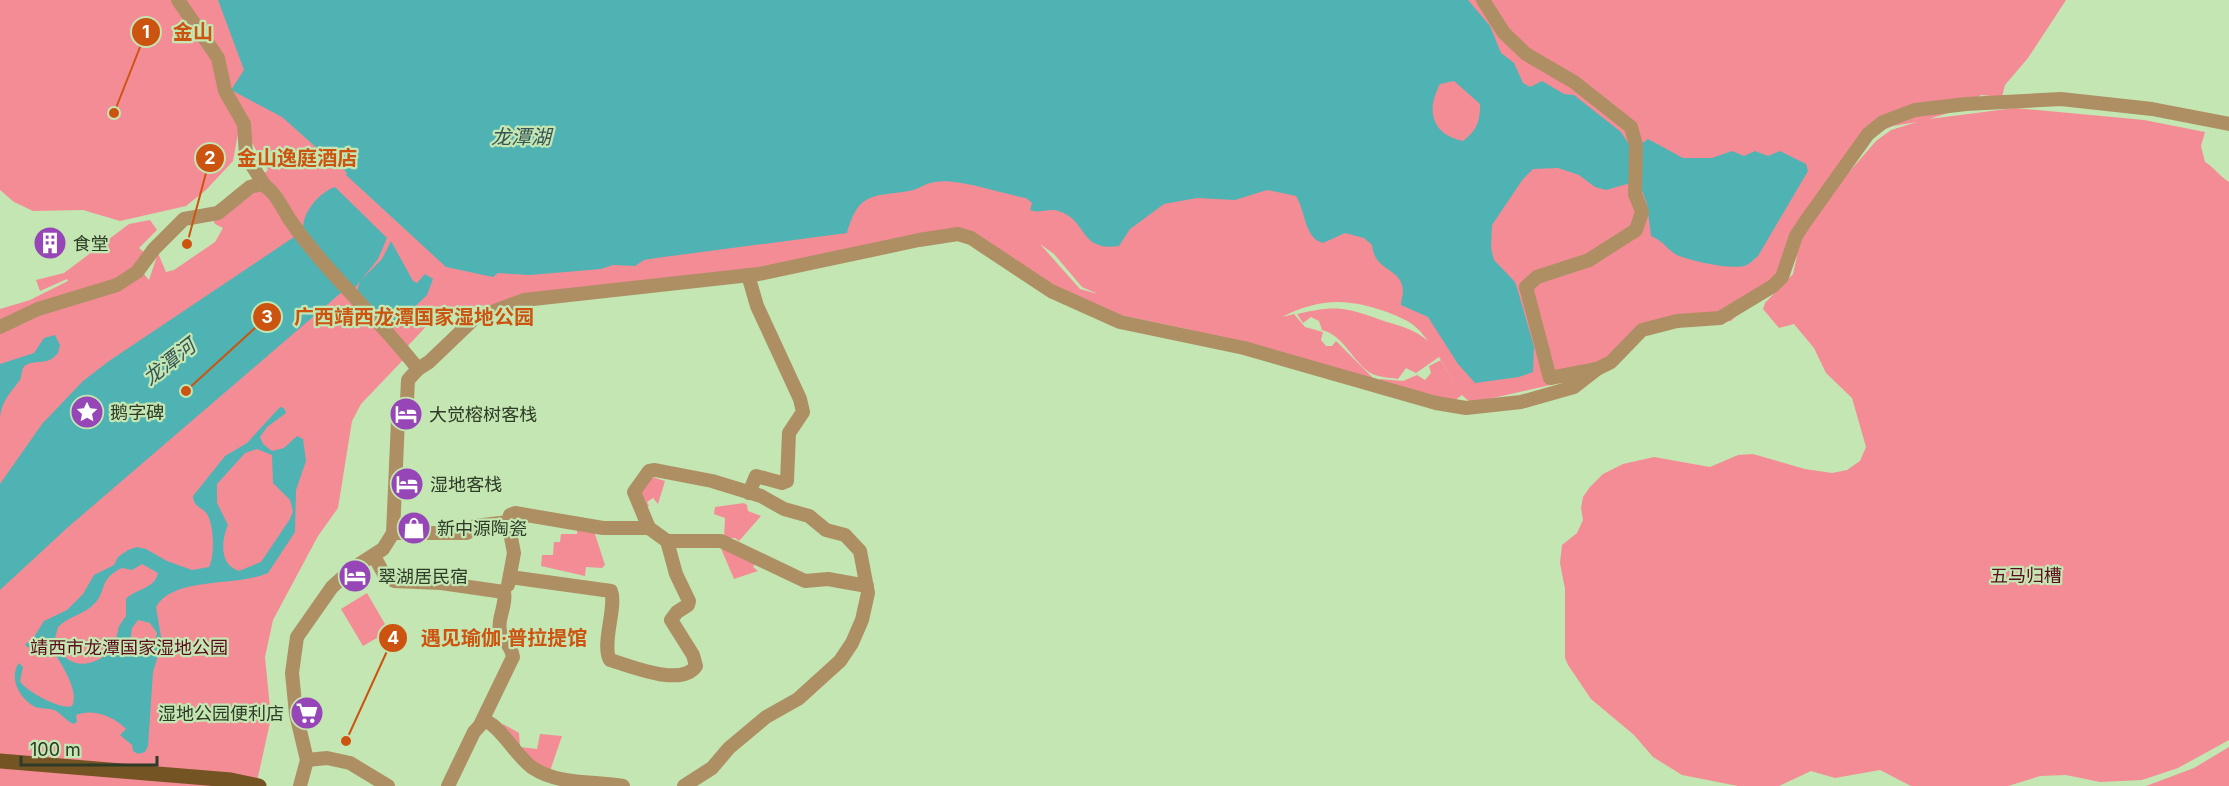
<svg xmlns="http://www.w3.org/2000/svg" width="2229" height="786" viewBox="0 0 2229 786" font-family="Inter,'Noto Sans SC',sans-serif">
	<rect width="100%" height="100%" fill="#c4e6b2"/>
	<g fill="#f48c96" fill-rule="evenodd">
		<path d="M0,0H2066L2028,58L2005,85L2002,97L1981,95L1948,113L1929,119L2015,108L2144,120L2205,132L2201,146L2205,162C2214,167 2219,176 2229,182V740L2178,768L2142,780L2100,782L2066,775L2040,776L2008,786H1911L1880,770L1835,778L1811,771L1779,786H1738L1682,775L1653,757L1634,735L1591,699L1568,665L1565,658V589L1560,563L1562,545L1577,533L1583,520L1581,508L1583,497L1590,487L1603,474L1623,464L1654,457L1710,467L1738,455L1753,454L1805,469L1832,473L1847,470L1860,461L1866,447L1852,398L1826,373L1814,348L1794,324L1779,328L1763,309L1765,303L1793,274L1797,256L1731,321L1660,325L1594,366L1559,383L1471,403L1462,395L1454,401L1380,382V379L1403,381L1417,375L1425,380L1431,373L1429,366L1441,360L1458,390L1435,350L1439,357L1416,373L1406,368L1398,379C1388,377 1378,378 1369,372C1352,360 1343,335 1322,330L1319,321L1311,317L1303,323L1297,314C1340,304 1347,308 1387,322C1404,327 1415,330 1428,341C1415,323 1407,320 1387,312C1347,298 1320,298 1282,317L1294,314L1305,327L1323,332L1321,340L1326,346H1332L1336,341L1376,381L1187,329L1119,315L1065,292L973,234L865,253L491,305L454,308L450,313L448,309L444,310L446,316L442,321L432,313L440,324L432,320L407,347L403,360L361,404L352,421L338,508L318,536L273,620L265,657L271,718L256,786H0V309L30,300L68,281L67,279L40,291L36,280L64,273L129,224L150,220L157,230L139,248L146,254L140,269L149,280L158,253L166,272L174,270L215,242L223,228L215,224L212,218L268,170L240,123L233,161L206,190L186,206L120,221L83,210L33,211L14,202L0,190ZM1917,122L1891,130L1876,141L1837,186L1862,139L1893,126ZM1040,244L1054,254L1082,287L1098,294L1080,289Z"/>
		<path d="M652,477L665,481L658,504L653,498L647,502L649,506L643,510L637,496Z"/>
		<path d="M744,503L747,505L748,511L761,516L739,541L735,538H724L725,518L714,514L715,507Z"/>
		<path d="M577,526L594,531L605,565L602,568L586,567L585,576L541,566L542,555H553L554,542H560L561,534H577Z"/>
		<path d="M720,546L757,561L753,567L758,571L734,579Z"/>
		<path d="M367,593L389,631L363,646L341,609Z"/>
		<path d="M503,724L519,733L520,747L537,749L540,734L562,736L550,771C528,763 513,748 502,729Z"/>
		<path d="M2229,747V786H2146L2194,768Z"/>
	</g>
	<g fill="#4fb3b3" fill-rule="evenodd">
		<path d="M218,0H1468L1490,26L1501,53L1514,63L1523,83L1530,87L1542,81L1564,94L1574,95L1621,132L1630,146L1637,147L1648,139L1683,158H1712L1732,151L1744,156L1755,151L1768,156L1780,151L1806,164L1808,171L1758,256C1755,258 1751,263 1747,265C1735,271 1690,261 1677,255C1666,249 1665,242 1651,236L1647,204L1640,185L1634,182L1606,190L1595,187L1579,175L1558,168L1533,169L1523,179L1492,225L1491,248L1494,260L1515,282L1518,291L1534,347L1533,372L1519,377L1475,383L1458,364L1428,317L1401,305C1401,300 1403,295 1403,291C1402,267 1375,273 1372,245L1364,238L1345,233L1323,243C1304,238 1306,212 1296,196L1267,190L1235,200L1197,198L1164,204L1130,229L1119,246C1078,252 1088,219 1058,211C1049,208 1039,214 1030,210L1032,203L1026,198C1002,194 958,178 935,182C925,183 918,190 909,191C873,197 859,191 847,233L656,258L644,260L635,266L613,265L601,269L530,275L498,273L493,277L446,267L346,175L347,173L323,149H318L282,117L231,90L244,70ZM1454,81L1480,104C1480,122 1477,130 1463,141C1431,134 1426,110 1440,84Z"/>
		<path d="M335,187L387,238L378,259L354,289L303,228C303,211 320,192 335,187Z"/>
		<path d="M297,235L343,291L67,528L0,590V484L42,424L83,381L109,361Z"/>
		<path d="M391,241L413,281L417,283L425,274L433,279L427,295L406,315L403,313L392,329L357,291L360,281L382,259Z"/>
		<path d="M55,335L60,345L58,353C48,365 40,360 28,364C20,367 23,374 20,380C11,392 2,400 0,417V364L34,353L44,338Z"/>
		<path d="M280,407L284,408L286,413L267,427L260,437L263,444L272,451L284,448L297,436L303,439L306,461L296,490L295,532L268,573C237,587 173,576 156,607L162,643L153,672L148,746L145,752L138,754L133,751L132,745L120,735L126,729C114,716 92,708 76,715L77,722L73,724C65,720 61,713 54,710C48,708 41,709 35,707C20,699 8,678 19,663L23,667L20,681C25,691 63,711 72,706C79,692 64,669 57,657L42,649L27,647L25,644L32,640L44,621L67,610L83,594L94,575L114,565L118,557L128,550L137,547L146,549L167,561L192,570L209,567C215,556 214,525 207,514C202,507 193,507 193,496L225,456L247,443ZM257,449L272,455L273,483L290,500L293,511L290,519L261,562L239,571C218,564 222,539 228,525L217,503V484L245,453ZM142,564L158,573C154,590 136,588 126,599V616L119,626L114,648C92,669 68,671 54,642L58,627C69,616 85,614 94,604C107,592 98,579 122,568L132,570ZM138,620L150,623L157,633L155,643L147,650L135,647L130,643L132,628Z"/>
	</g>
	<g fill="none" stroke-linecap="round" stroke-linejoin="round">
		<g stroke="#ae8f64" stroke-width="14">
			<path d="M178,0L218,58L225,91L244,124L246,156L265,186"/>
			<path d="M748,275L757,306L800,399L803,412L789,433L787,481L782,483L756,476L749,493"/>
			<path d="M0,327L38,309L117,285L137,272L154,249L184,219L218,213L250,187L261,184C275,190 282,208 290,220C327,274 378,317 418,369L408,380L407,400L398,420L393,533L383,549L352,569L332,587L297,637L292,673L296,714L307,760L300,786"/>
			<path d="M418,369L429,362L475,318L524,300L759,274L919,240L958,234L971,238L1051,291L1120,322L1244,348L1436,403L1466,408L1521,402L1574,387L1597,369L1550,378L1526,287L1537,277L1589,260L1636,230L1642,212L1635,194L1636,145L1631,127L1574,82L1526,54L1504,33L1483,0"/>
			<path d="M1597,369L1611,362L1642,330L1677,321L1720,318L1773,286L1782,277L1796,236L1805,222L1868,134L1883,122L1915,110L1966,104L2061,99L2152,109L2229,124"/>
			<path d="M649,528L634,492L649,471L655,470L712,481L761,496L784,509L809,516L826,530L845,535L860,551L868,593L862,620L852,643L840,661L798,699L766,717L729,748L712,768L684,786"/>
			<path d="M393,533H467L475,526L508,522L510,515L515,513L603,528H649L667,541L676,574L689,601L688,605L677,612L671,620L693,655L696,666C681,688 629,665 610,660C601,645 617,606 611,591L510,577"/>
			<path d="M667,541H721L805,581L828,579L867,586"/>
			<path d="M374,556L385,576L394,581L441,583L504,592C507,605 497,618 500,631C502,642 511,643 513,657L481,723"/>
			<path d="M508,585L514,553L508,522"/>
			<path d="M307,760L327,758L350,763L388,786"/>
			<path d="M448,786L474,732L484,721C498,722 517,758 533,768C558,785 595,781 623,786"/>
		</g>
		<path stroke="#755423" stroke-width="15" d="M0,761L231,780L259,786"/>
	</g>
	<defs>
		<g id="building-disc" transform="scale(1.725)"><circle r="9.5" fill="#9646b6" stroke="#c4e6b2"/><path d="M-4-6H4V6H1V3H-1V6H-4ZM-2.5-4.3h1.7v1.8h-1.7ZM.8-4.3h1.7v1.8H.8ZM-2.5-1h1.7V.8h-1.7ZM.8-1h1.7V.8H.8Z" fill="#fff"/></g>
		<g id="sight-disc" transform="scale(1.725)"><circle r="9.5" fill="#9646b6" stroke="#c4e6b2"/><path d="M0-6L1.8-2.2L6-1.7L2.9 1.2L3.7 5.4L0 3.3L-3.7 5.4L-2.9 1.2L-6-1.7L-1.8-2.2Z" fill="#fff"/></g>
		<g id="hotel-disc" transform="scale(1.725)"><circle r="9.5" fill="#9646b6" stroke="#c4e6b2"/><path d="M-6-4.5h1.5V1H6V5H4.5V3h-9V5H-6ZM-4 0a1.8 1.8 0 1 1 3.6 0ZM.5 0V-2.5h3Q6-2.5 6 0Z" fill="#fff"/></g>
		<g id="shop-disc" transform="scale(1.725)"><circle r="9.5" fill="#9646b6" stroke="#c4e6b2"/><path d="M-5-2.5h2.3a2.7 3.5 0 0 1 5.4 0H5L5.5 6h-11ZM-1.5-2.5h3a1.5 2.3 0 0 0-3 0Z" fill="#fff"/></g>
		<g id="supermarket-disc" transform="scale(1.725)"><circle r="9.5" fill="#9646b6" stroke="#c4e6b2"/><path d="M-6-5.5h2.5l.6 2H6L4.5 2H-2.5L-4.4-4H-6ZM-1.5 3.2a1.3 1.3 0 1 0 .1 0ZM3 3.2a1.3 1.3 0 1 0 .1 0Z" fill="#fff"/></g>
	</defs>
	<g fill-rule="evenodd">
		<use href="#building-disc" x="50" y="243"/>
		<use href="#sight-disc" x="87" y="412"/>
		<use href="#hotel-disc" x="406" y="414"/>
		<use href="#hotel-disc" x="407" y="484"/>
		<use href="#shop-disc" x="414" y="528"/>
		<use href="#hotel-disc" x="355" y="576"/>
		<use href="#supermarket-disc" x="307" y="713"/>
	</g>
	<g text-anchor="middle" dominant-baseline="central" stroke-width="4.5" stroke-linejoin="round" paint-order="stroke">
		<g font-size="18" fill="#2e3b27" stroke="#c4e6b2" text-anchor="start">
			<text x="73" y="243">食堂</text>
			<text x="110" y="412">鹅字碑</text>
			<text x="429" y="414">大觉榕树客栈</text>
			<text x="430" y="484">湿地客栈</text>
			<text x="437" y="528">新中源陶瓷</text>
			<text x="378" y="576">翠湖居民宿</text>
			<text x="284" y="713" text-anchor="end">湿地公园便利店</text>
		</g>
		<g font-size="18" fill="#5b0b1d" stroke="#c4e6b2">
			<text x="2026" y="575">五马归槽</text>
			<text x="129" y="647">靖西市龙潭国家湿地公园</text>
		</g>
		<g font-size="20" font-style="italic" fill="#365555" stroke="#c4e6b2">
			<text x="521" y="137">龙潭湖</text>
			<text transform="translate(169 362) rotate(-38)">龙潭河</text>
		</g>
	</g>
	<path fill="none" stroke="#cc5410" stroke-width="2" d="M114 113L146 32M187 244L210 158M186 391L267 317M346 741L393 638"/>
	<g fill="#cc5410" stroke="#c4e6b2" stroke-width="2">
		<circle cx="114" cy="113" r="6"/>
		<circle cx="187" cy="244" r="6"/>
		<circle cx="186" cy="391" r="6"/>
		<circle cx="346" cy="741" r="6"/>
		<circle cx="146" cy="32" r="15"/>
		<circle cx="210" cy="158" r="15"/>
		<circle cx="267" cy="317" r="15"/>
		<circle cx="393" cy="638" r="15"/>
	</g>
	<g font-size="18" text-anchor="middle" font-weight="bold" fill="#fff">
		<text x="146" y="38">1</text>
		<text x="210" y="164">2</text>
		<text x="267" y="323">3</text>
		<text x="393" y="644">4</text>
	</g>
	<g font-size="20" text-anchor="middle" font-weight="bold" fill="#cc5410" stroke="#c4e6b2" stroke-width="4.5" stroke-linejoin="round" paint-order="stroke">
		<text x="193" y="39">金山</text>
		<text x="297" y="165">金山逸庭酒店</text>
		<text x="414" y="324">广西靖西龙潭国家湿地公园</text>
		<text x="504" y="645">遇见瑜伽·普拉提馆</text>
	</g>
	<path d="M21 756v9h136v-9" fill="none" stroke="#2e3b27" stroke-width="3"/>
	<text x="30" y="756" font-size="18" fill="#2e3b27" stroke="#c4e6b2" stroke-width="4.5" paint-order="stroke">100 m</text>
</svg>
